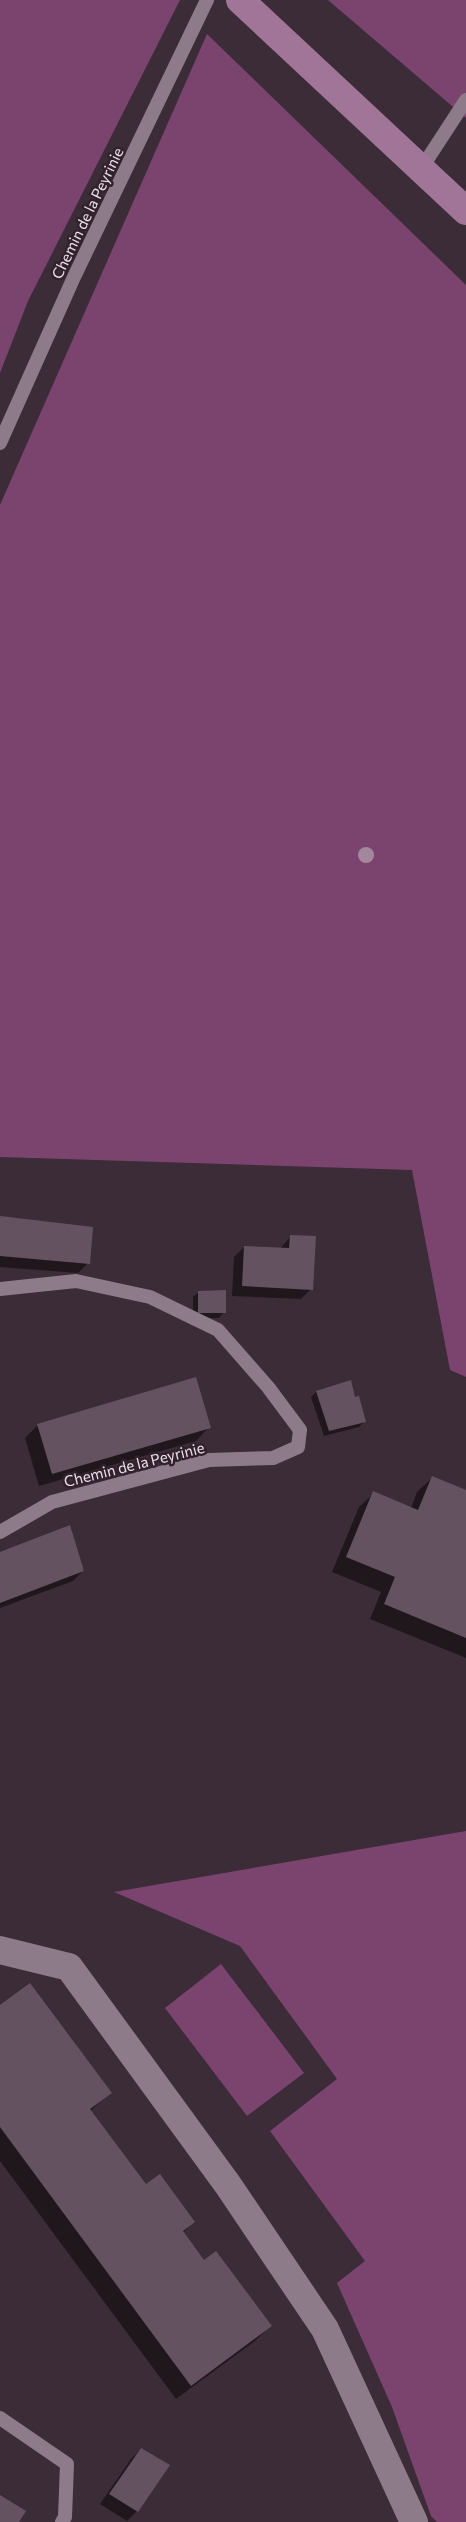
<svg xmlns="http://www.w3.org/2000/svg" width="466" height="2522" viewBox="0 0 466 2522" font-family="Commissioner,sans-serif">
	<rect width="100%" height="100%" fill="#3c2c38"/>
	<g fill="#7a446f">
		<path d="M0,0H180L28,301L0,373Z"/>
		<path d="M328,0H466V118Z"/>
		<path d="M207,34L466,285V1377L450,1370L412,1170L0,1157V505Z"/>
		<path d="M466,1831V2522H437L431,2516L392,2407L337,2283L365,2261L270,2131L337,2079L240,1946L114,1892Z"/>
		<path d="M221,1964L304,2073L247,2116L165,2008Z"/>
	</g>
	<g fill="#0007">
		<path d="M0,1218L88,1263L78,1273L0,1267Z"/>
		<path d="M291,1236L311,1289L301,1299L232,1296L234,1257L244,1247L280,1249Z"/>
		<path d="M199,1292L224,1312L219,1318H193V1297Z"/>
		<path d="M316,1392L354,1398L364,1422L359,1427L324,1436L311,1397Z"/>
		<path d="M38,1425L209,1427L196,1441L39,1486L25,1438Z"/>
		<path d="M432,1478L466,1492V1658L370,1619L381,1592L332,1572L359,1507L374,1493L411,1508L417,1492Z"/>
		<path d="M0,1553L83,1571L73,1581L0,1608Z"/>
		<path d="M0,2007L110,2093L90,2111L145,2185L193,2222L183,2233L204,2261L270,2326L255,2341L176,2399L0,2161Z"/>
		<path d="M141,2449L137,2511L127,2521L100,2504L131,2459Z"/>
	</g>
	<g fill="#645260">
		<path d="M0,1216L93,1227L90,1264L0,1256Z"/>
		<path d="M290,1235L316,1236L313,1290L242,1286L244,1246L289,1248Z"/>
		<path d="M226,1290V1313H198V1291Z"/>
		<path d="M196,1377L211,1428L52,1474L37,1424Z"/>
		<path d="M351,1380L355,1397L359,1396L366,1422L329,1431L316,1391Z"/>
		<path d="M432,1476L466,1490V1638L384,1604L395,1577L346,1557L373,1491L418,1510Z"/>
		<path d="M70,1525L84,1571L0,1603V1552Z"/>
		<path d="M30,1983L112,2093L90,2109L146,2184L160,2174L195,2222L183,2231L204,2260L216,2251L272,2326L191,2386L0,2127V2005Z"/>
		<path d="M141,2448L170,2465L138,2512L109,2494Z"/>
		<path d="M0,2495L26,2511L19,2522H0Z"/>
	</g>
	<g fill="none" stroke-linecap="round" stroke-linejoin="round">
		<g stroke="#8e7b89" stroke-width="14">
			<path d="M421,169L466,100"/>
			<path d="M0,443L74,277L207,0"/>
			<path d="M0,1289L76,1281L150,1297L218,1330L268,1387L300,1430L298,1447L273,1458L209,1460L52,1502L0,1532"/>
			<path d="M0,2418L67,2464L65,2517L62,2522"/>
		</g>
		<path stroke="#8e7b89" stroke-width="28" d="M0,1950L69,1967L228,2185L325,2329L414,2522"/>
		<path stroke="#a07597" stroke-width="28" d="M240,0L466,211"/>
	</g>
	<circle fill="#a3889d" cx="366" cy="855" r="8"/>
	<g text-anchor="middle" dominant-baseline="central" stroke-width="5" stroke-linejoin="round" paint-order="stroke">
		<g font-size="15" fill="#ede2eb" stroke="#32222e">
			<text transform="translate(87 213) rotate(-64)">Chemin de la Peyrinie</text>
			<text transform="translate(134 1464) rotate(-14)">Chemin de la Peyrinie</text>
		</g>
	</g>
</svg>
